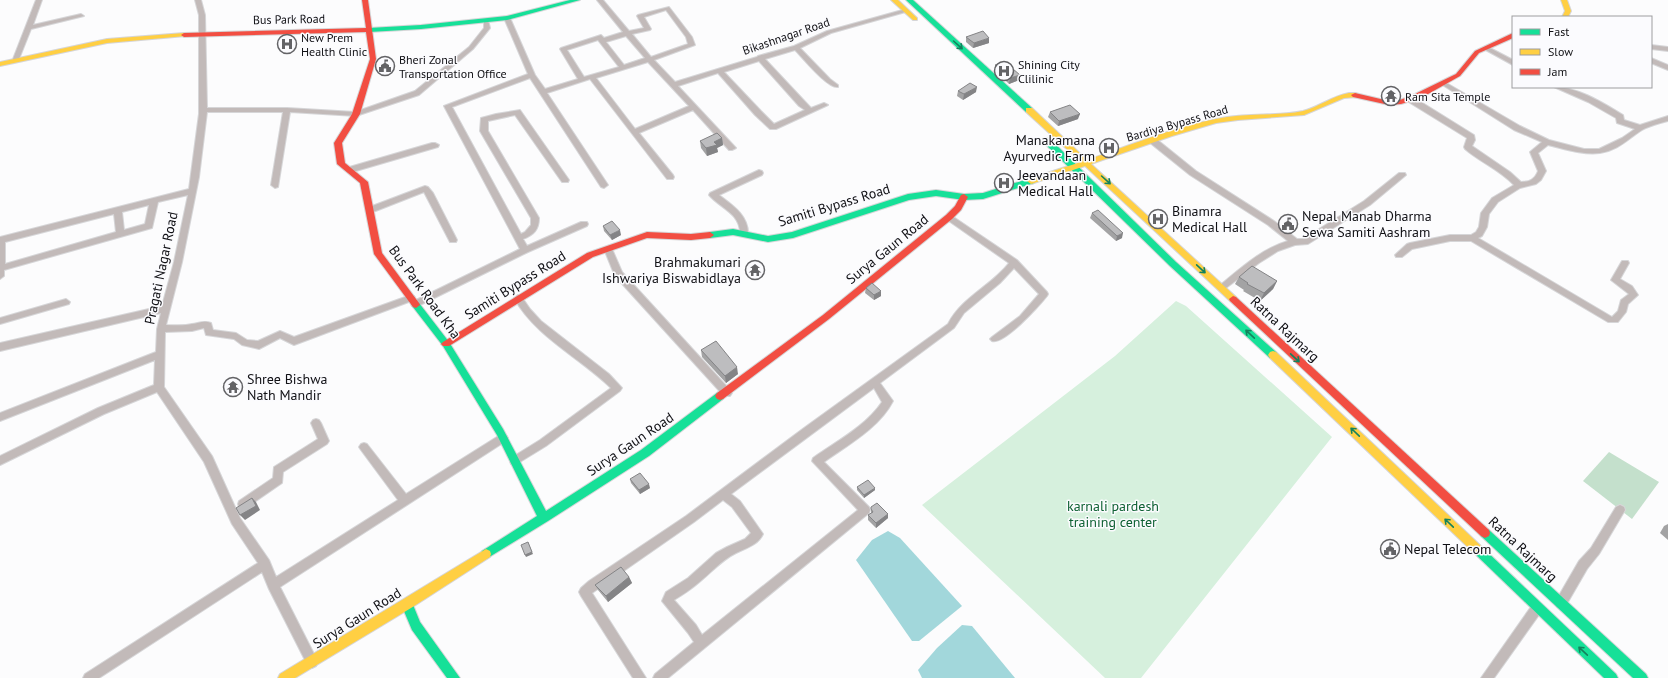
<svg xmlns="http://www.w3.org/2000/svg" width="1668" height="678" viewBox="0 0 1668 678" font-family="'PT Sans',sans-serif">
	<rect width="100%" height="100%" fill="#fcfcfd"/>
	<path fill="#d6f0dd" d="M1176,301L1186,306L1332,437L1141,678H1105L922,505L1115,356Z"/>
	<path fill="#c4e0cc" d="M1609,452L1659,482L1632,519L1583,481Z"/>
	<g fill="#a2d7db">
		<path d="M888,531L900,538L962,606L919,641H912L856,560L872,540Z"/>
		<path d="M962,625L972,626L1015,678H922L918,670L937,648Z"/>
	</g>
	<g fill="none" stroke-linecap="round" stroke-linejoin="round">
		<g stroke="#d6d6d8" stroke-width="2">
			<g id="street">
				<path d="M36,0H42L33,25L81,14L84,16L31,29L19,59L18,60H14L13,59Z"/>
				<path d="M195,0H201L205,15L207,108H287L355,112L415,91L469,47L484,28V20H488L490,28L473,49L419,95L356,116L290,112L278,187L275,188L271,185L283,112H207L199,177L182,262L166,325C175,325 184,326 192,324C199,323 204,320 211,323L213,330L236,333L247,340L258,341L280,331L294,337L408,296H414L415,298L414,300L294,345L280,338L259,349L242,345L234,339L206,335L204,328L192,331L165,332L164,387L212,456L240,518L269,560L276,577L398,500L361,450L359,447L361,444L364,443L367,444L406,494L500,435L503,434L506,435L508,438L506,441L280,587L316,658L318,662L316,666L312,668L308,666L269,589L262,572L99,678H83L85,674L258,563L232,524L204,462L157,392L104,414L0,465V456L98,408L154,385L155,360L0,421V413L156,352L157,329L161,313L0,351V343L162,306L174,262L188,195L158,202L152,228L4,270V276L0,279V237L189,189L199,114V15ZM149,205L145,224L124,230L122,212ZM114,214L116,232L5,264V242Z"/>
				<path d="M597,0H603L629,31L644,28L637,16L638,15L669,7L692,37L695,45L654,60L675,82L757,57L758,56L794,46L827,31L906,9L909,11L831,33L800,48L830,79L838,85V87C828,89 803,58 795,50L765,59L811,108L824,103L828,105L776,129H770L755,115L718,73L678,86L736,148L732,150H729L693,110L639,133L673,175L674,177L673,179H667L590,79L547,93L608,185L604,188L601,187L530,78L452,107L521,234L525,232L531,225V218L480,131L481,118L496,114L520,110L569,180L568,182H562L515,115L488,121V131L539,218C539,229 534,235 523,239L527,246L581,222H587L588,224L587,226L528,252L418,306H412L411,304L412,302L520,249L444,106L528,74L504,18L507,16L510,18L535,75L545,89L578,79L560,49L561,48L601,35L604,38L623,32ZM666,10L686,37L688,44L651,57L632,34L650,30L651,29L644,17ZM626,36L645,58L624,65L606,42ZM598,40L619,67L584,77L567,50ZM759,61L799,106L805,110L774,124L761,111L724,72ZM648,62L689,106L635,129L596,78Z"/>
				<path d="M1651,45L1668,47V51L1651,49Z"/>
				<path d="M1486,46L1513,60V65L1484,49L1483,48Z"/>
				<path d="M1651,58L1668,65V70L1651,63Z"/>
				<path d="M1443,81L1520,126L1549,140L1584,149H1599L1622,138L1635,129L1617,123L1616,118L1588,102L1554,87C1578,87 1603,103 1623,115L1624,120L1640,125L1668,116V121C1660,123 1649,126 1642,130C1628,139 1617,151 1600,153C1582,155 1565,149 1548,145L1538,153L1546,171L1541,180L1536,184L1520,188L1498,202L1489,214L1487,227L1482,236L1478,238L1612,317L1618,311L1621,300L1629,294L1611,280L1622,261H1628L1629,263L1620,279L1632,286L1638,295L1628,304L1626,312L1618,322H1608L1471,241H1450L1412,249L1402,257H1396L1395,255L1407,244L1410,243L1450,235H1471L1476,232L1479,227L1481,213L1492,198L1514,185C1500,170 1480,162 1465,149L1464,147L1467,138L1407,101V97H1413L1474,135L1475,140L1472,146L1510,172L1521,182C1530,182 1535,179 1538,171L1530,152L1542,142L1514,130L1441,84V82Z"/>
				<path d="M1149,138H1155L1196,171L1274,221L1297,239H1303L1364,201L1399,173H1405L1406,175L1370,205L1308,244L1295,245L1278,251L1259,263L1222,291L1218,288L1219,286C1240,269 1261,249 1288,241L1268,225L1190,175L1149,142Z"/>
				<path d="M432,143H435L439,145L438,147L349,173L345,170L346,168Z"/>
				<path d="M759,170L762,171L763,173L762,175L719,195C732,205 748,215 748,233L744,236L740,233C740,213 720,208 709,195L710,193Z"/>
				<path d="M425,186L428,187L433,193L457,240L456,242H450L424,192L373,212L370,213L366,210L367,208Z"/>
				<path d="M949,214L1017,260L1047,292L1048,294L1047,296C1039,306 1004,345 992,341L990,339L992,337L1020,316L1039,294L1014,268L1000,283L964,313L954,328L880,383L893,401C879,428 848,445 824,462L869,507L870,510L869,513L668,678H653L655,674L694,642L688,633L662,601L666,592L688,578L716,553L727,547L745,539L751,533L732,507L723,500L694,522L592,593L646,678H633L581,596L579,592L581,588L589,581L686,516L804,428L948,324C962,297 991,286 1009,263L946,219L945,217ZM874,388L882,402C866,426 837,441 813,458L812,461L858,510L702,635L696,625L674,600C682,595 690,590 697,584C710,574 721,560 736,553C746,548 758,545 763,534L740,501L731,494Z"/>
				<path d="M608,246L612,249L622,272L730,390L732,393L730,396H724L615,276L604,249Z"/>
				<path d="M518,295L521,296L530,309L541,321L609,374L622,388L620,391L546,446L515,465L511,464L510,461L511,458L540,440L611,388C579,357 536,337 514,298Z"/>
				<path d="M66,299L70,302L69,304L0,324V318Z"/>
				<path d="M316,419L319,420L321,423L329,441L327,444L283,472L282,483L247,507L243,509L239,507L238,504L239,501L273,478L274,467L318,439L311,423L313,420Z"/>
				<path d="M1620,505L1624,507L1625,510L1599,554L1587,569L1565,607L1561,608L1557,607L1555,603L1557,599L1579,561L1591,548L1616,507Z"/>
				<path d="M1537,603L1541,604L1543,608L1541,612L1494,678H1481L1533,604Z"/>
			</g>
		</g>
		<g stroke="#d6d6d8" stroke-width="2">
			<g id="fast">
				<path d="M570,0H580L507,20L421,29L369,32L366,30L369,28L421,25L507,16Z"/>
				<path d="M906,0H913L1032,108V112H1026Z"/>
				<path d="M1043,138H1049L1176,262L1276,352L1278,355L1276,358H1270L1170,266L1043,142Z"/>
				<path d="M1031,178L1034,179L1035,181L1034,183L983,199L964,200L936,196L909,200L793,238L768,242L733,235L710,238L706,235L710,232L733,229L768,236L792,232L908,194L936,190L964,194L983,193Z"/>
				<path d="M416,302L419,303L449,342L503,429L546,511L641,450L717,393L720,392L723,393L725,396L723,399L649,456L548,521L486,559L482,557L481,554L482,551L537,516L497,435L443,346L413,307L412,305Z"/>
				<path d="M1485,528L1489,530L1646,674L1648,678H1633L1481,536L1480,533L1481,530Z"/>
				<path d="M1478,545L1482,547L1616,674L1618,678H1604L1474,553L1473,550L1474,547Z"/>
				<path d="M407,599L411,600L420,622L460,678H447L412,630L401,604L403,600Z"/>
			</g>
		</g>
		<g stroke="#d6d6d8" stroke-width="2">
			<g id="slow">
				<path d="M891,0H898L917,18V20H913Z"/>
				<path d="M1561,0H1567L1571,11L1568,17H1562L1565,11Z"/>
				<path d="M184,33L187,35L186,36L107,43L0,66V62L107,39Z"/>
				<path d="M1349,93H1355L1359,95L1357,97L1344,98L1304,115L1238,120L1216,123L1172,136L1091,164L1236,297L1237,299L1233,302L1230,301L1085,166L1031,184L1027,181L1028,179L1081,162L1026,112V108H1032L1087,160C1131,145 1182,124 1227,117C1252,113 1279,116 1303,111C1319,107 1332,96 1349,93Z"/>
				<path d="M1273,351L1276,352L1482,547L1483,550L1482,553L1478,555L1474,553L1270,358L1268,355L1270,352Z"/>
				<path d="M486,549L490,551L491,554L490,557L411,608L295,678H278L280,674Z"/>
			</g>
		</g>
		<g stroke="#d6d6d8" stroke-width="2">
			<g id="jam">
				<path d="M362,0H368L376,59L360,114L342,143L345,163L368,182L382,253L419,303L420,305L416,308L413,307L374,254L360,183L337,164L334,143L352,114L370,59L366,32L184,37L181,35L184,33L366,28Z"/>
				<path d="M1513,33V38L1479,53L1460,76L1421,98L1401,104L1389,105L1353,97L1351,95L1355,93L1389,101L1400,100L1415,94L1456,74L1475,51Z"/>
				<path d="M964,194L968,197L961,210L952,219L829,319L723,399L720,400L717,399L715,396L717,393L823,315L946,215L955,206L961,195Z"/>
				<path d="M647,232L691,234L710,232L714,235L710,238L691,240L647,238L593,257L449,346H443L441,344L443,342L587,253Z"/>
				<path d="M1233,296L1236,297L1489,530L1490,533L1489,536L1485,538L1481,536L1230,301L1229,299Z"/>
			</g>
		</g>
		<use href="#street" fill="#c2bab9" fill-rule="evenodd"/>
		<use href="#fast" fill="#16e098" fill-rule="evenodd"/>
		<use href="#slow" fill="#ffcf43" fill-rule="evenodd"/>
		<use href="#jam" fill="#f24e42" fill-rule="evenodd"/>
	</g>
	<g fill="#a3a3a4">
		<path d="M966,37L989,43L973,48L966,42Z"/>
		<path d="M995,65L1019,80L1009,84L995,70Z"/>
		<path d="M958,91L976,92L963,100L957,96Z"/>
		<path d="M1050,112L1078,119L1058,126L1048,117Z"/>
		<path d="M722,138L723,145L717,148L718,152L707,156L701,148L700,141Z"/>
		<path d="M1092,213L1122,238L1116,241L1090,218Z"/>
		<path d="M603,226L621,235L612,240L604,231Z"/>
		<path d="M1239,277L1277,281L1273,289L1260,301L1243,291L1244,290L1235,284Z"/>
		<path d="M866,288L881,296L874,300L865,293Z"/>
		<path d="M701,350L738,374L726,383L702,357Z"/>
		<path d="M630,479L650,488L640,494L631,483Z"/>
		<path d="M857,487L875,490L864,498L857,490Z"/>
		<path d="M871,509L888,514V518L876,528L868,520V515L871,514Z"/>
		<path d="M1668,524V540L1660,533L1664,526Z"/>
		<path d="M629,577L632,583L608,602L598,590L595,585Z"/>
	</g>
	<g fill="#848486">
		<path d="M989,38V43L973,48L974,43Z"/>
		<path d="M1020,75L1019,80L1009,84L1010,78Z"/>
		<path d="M977,87L976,92L963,100L964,94Z"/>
		<path d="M1080,114L1078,119L1058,126L1059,121Z"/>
		<path d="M722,138L723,145L717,148L718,152L707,156L706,148L714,142Z"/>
		<path d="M620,230L621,235L612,240L610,235Z"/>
		<path d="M1123,233L1122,238L1116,241L1117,236Z"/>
		<path d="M1277,281L1273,289L1260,301L1264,293Z"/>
		<path d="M881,291V296L874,300V295Z"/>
		<path d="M737,367L738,374L726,383L725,376Z"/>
		<path d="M234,379L236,381L239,388L229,392L227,390Z"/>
		<path d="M649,484L650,488L640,494L639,490Z"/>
		<path d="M875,488V490L864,498V495Z"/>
		<path d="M252,498L256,502L260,510L245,520L240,515Z"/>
		<path d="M888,514V518L876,528V523Z"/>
		<path d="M528,542L533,554L526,557L525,555Z"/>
		<path d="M629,577L632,583L608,602L606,596Z"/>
	</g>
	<g fill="#bdbdbf" stroke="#848486">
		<path d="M983,31L989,38L974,43L966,37Z"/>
		<path d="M1005,62L1020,75L1010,78L995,65Z"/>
		<path d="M970,83L977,87L964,94L958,91Z"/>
		<path d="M1070,105L1080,114L1059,121L1050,112Z"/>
		<path d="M717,133L722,138L714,142L717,145L706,148L700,141Z"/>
		<path d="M1098,210L1123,233L1117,236L1092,213Z"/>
		<path d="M612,221L620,230L610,235L603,226Z"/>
		<path d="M1252,266L1277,281L1264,293L1247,284L1248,283L1239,277Z"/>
		<path d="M872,283L881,291L874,295L866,288Z"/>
		<path d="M716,341L737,367L725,376L701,350Z"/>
		<path d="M234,379L237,386L227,390L224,383Z"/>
		<path d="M640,473L649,484L639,490L630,479Z"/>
		<path d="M868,480L875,488L864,495L857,487Z"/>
		<path d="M252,498L256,506L240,515L236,508Z"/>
		<path d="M877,503L888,514L876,523L868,515L873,512L871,509V507Z"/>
		<path d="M528,542L532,552L525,555L521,545Z"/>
		<path d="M621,567L629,577L606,596L595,585Z"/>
	</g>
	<defs><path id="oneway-shaft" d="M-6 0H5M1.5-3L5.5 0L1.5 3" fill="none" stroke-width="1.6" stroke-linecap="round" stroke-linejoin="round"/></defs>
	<g stroke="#13825d">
		<use href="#oneway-shaft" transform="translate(958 45) rotate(42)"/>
		<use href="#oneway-shaft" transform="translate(1106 180) rotate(42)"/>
		<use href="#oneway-shaft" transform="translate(1201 269) rotate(43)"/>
		<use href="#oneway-shaft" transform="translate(1250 334) rotate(-137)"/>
		<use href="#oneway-shaft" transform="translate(1295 358) rotate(43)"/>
		<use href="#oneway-shaft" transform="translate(1355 432) rotate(-136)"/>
		<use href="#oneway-shaft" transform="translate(1449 523) rotate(-136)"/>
		<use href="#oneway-shaft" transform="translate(1583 651) rotate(-137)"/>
	</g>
	<defs>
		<g id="hospital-ring" transform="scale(1)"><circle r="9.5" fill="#fbfbfe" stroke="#636366" stroke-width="1.5"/><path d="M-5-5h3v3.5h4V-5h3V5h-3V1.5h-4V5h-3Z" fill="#636366"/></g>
		<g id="civic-ring" transform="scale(1)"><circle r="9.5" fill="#fbfbfe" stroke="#636366" stroke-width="1.5"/><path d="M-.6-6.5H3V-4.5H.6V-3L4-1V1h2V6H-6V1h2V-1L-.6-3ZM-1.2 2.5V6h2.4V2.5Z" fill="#636366"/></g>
		<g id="temple-ring" transform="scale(1)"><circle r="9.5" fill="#fbfbfe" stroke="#636366" stroke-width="1.5"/><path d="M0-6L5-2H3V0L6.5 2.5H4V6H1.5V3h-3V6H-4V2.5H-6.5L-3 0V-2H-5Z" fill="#636366"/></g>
	</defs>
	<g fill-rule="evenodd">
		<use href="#hospital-ring" x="287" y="44"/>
		<use href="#civic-ring" x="385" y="66"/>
		<use href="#hospital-ring" x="1004" y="71"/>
		<use href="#temple-ring" x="1391" y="96"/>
		<use href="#hospital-ring" x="1109" y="148"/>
		<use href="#hospital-ring" x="1004" y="183"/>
		<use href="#hospital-ring" x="1158" y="219"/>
		<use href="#civic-ring" x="1288" y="224"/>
		<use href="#temple-ring" x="755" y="270"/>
		<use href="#temple-ring" x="233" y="387"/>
		<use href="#civic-ring" x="1390" y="549"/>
	</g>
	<g text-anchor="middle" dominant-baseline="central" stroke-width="3" stroke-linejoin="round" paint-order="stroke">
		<g font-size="12" fill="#101014" stroke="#fbfbfe">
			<text transform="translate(289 19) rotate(-1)">Bus Park Road</text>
			<text transform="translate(786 36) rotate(-19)">Bikashnagar Road</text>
			<text transform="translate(1177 123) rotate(-16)">Bardiya Bypass Road</text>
		</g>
		<g font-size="12" fill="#101014" stroke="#fbfbfe" text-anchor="start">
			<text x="301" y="37">New Prem<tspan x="301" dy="14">Health Clinic</tspan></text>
			<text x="399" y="59">Bheri Zonal<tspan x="399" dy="14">Transportation Office</tspan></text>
			<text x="1018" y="64">Shining City<tspan x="1018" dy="14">Clilinic</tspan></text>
			<text x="1405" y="96">Ram Sita Temple</text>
		</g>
		<g font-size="14" fill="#101014" stroke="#fbfbfe" text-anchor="start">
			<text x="1095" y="140" text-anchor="end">Manakamana<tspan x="1095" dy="16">Ayurvedic Farm</tspan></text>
			<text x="1018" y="175">Jeevandaan<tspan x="1018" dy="16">Medical Hall</tspan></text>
			<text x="1172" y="211">Binamra<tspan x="1172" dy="16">Medical Hall</tspan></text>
			<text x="1302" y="216">Nepal Manab Dharma<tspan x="1302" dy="16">Sewa Samiti Aashram</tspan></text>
			<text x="741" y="262" text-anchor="end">Brahmakumari<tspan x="741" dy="16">Ishwariya Biswabidlaya</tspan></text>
			<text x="247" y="379">Shree Bishwa<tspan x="247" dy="16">Nath Mandir</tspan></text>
			<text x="1404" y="549">Nepal Telecom</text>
		</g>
		<g font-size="14" fill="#101014" stroke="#fbfbfe">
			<text transform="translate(834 205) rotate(-17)">Samiti Bypass Road</text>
			<text transform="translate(887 249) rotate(-39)">Surya Gaun Road</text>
			<text transform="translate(161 268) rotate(-78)">Pragati Nagar Road</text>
			<text transform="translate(515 285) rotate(-32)">Samiti Bypass Road</text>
			<text transform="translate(425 292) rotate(54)">Bus Park Road Kha</text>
			<text transform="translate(1285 329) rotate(43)">Ratna Rajmarg</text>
			<text transform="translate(630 444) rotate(-34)">Surya Gaun Road</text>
			<text transform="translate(1523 549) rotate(43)">Ratna Rajmarg</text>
			<text transform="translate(357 618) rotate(-32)">Surya Gaun Road</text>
		</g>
		<g font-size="14" fill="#0e6133" stroke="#fbfbfe">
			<text x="1113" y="506">karnali pardesh<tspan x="1113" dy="16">training center</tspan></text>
		</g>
	</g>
	<rect x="1512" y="16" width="140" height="72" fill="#fbfbfe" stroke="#9d9da0"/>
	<rect x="1520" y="29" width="20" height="6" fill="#16e098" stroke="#9d9da0"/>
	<text x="1548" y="36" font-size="12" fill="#101014">Fast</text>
	<rect x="1520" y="49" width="20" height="6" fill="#ffcf43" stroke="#9d9da0"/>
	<text x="1548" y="56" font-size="12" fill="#101014">Slow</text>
	<rect x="1520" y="69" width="20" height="6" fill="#f24e42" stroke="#9d9da0"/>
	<text x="1548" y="76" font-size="12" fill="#101014">Jam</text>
</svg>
